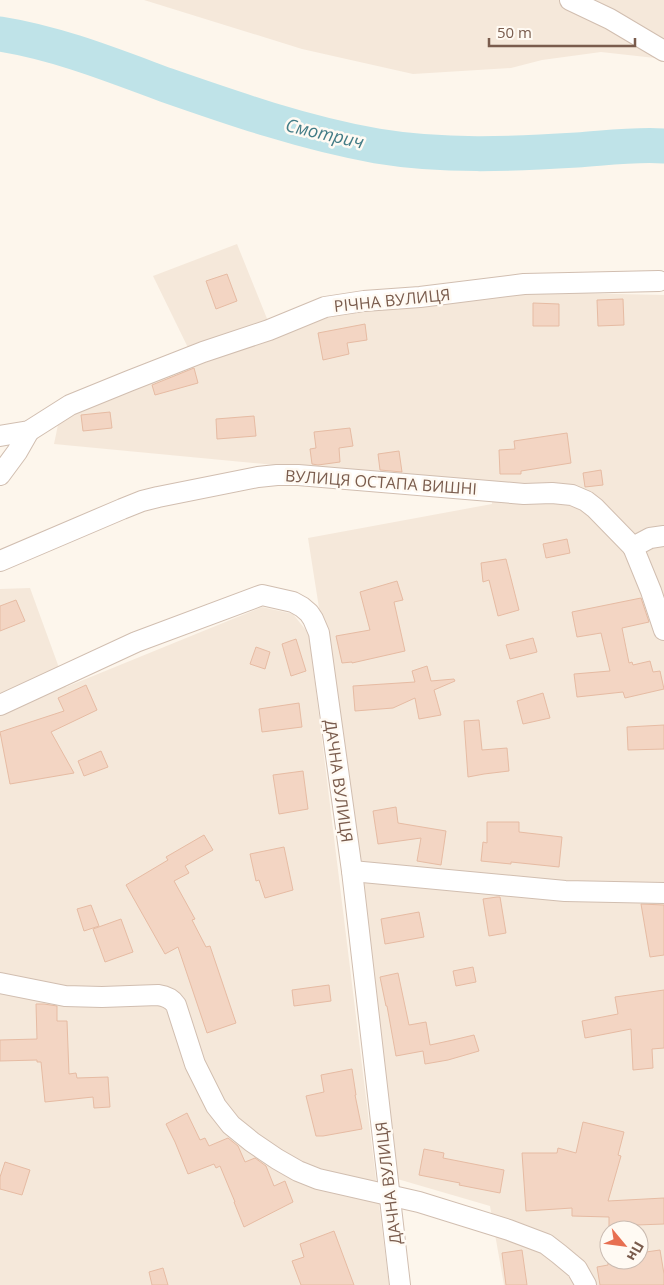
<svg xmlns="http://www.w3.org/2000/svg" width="664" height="1285" viewBox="0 0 664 1285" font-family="'Open Sans',sans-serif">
	<rect width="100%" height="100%" fill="#fdf6ec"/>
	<g fill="#f5e8da" fill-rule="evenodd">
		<path d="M144,0H664V59L601,52L542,60L511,68L413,74L302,49Z"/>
		<path d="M237,244L274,336L344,312L528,292L664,295V1285H504L490,1206L394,1178L319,608L308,538L492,504L493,483L307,468L54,444L59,420L195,362L153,276ZM609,1230H639V1260H609Z"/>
		<path d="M30,588L66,687L262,607L293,614L309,634L389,1285H0V589Z"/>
	</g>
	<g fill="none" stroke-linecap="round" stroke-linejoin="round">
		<path stroke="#bfe3e8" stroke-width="35" d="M0,34C57,43 112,65 166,85C235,109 304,133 377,146C443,157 511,154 577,150C606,148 635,144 664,146"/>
	</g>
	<g fill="#f3d5c3" stroke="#e6bba3">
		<path d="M227,274L237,301L216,309L206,281Z"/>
		<path d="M623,299L624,325L598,326L597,300Z"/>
		<path d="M533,303L559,304V326H533Z"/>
		<path d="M365,324L367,340L347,343L349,354L323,360L318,333Z"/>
		<path d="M194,368L198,383L155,395L152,385Z"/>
		<path d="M110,412L112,428L83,431L81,415Z"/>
		<path d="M254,416L256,436L217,439L216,419Z"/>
		<path d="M350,428L353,446L339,448L340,462L318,465L312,464L310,449L316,448L314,432Z"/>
		<path d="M567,433L571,463L521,471V474H500L499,450L515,449L514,441Z"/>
		<path d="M399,451L402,472L380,470L378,454Z"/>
		<path d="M601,470L603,485L585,487L583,473Z"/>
		<path d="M567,539L570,553L546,558L543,544Z"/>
		<path d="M506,559L519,610L498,616L489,580L483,582L481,563Z"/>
		<path d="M397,581L403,600L394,602L405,651L352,663V662L342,663L336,636L370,630L360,592Z"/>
		<path d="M641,598L649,622L622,628L629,663L632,662L633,665L650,661L653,672L660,671L664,689L625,698L623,692L577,697L574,674L610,671L601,633L577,637L572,612Z"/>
		<path d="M16,600L25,621L0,631V606Z"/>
		<path d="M533,638L537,652L510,659L506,645Z"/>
		<path d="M296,639L306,671L291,676L282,644Z"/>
		<path d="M256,647L270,652L265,669L250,664Z"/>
		<path d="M427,666L431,681L454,679L455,681L434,690L441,715L419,719L415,698L393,708L355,711L353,686L415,682L412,671Z"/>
		<path d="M86,685L97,710L51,732L74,773L10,784L0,732L64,711L58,698Z"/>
		<path d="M543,693L550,718L523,724L517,701Z"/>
		<path d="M299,703L302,727L262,732L259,709Z"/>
		<path d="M479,720L482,750L507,748L509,771L484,774L468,777L464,721Z"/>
		<path d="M664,725V749L628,750L627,727Z"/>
		<path d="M101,751L108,767L84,776L78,761Z"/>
		<path d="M303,771L308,809L279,814L273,775Z"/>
		<path d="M396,807L398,823L446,831L441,865L417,861L421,838L378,844L373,811Z"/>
		<path d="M487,822H519V832L562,837L559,867L511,862V864L481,861L483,842L487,843Z"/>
		<path d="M204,835L213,850L185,866L189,873L174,881L195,919L192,920L206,947L210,946L236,1023L207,1033L178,947L165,954L126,885L168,860L166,857Z"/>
		<path d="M284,847L293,890L265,898L259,880L256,881L250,854Z"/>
		<path d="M497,897H500L506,933L489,936L483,899Z"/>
		<path d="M641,904L664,905V955L650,957Z"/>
		<path d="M91,905L99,926L84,931L77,909Z"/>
		<path d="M419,912L424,937L385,944L381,919Z"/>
		<path d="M121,919L133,952L105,962L93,929Z"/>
		<path d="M473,967L476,982L456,986L453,971Z"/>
		<path d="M398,973L409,1025L426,1022L430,1045L453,1040L474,1035L479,1051L448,1060L425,1064L423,1051L396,1056L387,1006H386L380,977Z"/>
		<path d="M329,985L331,1001L294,1006L292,990Z"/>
		<path d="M664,990V1048L652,1049L653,1068L633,1070L631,1029L585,1038L582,1021L618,1014L615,997Z"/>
		<path d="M36,1004H44L57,1006V1021H67L69,1074L76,1073L77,1078L108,1077L110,1107L94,1108L93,1097L45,1102L41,1062H37V1060L0,1061V1040L37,1039Z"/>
		<path d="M352,1069L356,1095H355L362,1129L323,1136H316L306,1096L324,1092L321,1075Z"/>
		<path d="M187,1113L200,1140L205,1138L209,1146L228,1138L238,1146L245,1162L255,1158L266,1166L274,1186L285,1181L293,1202L244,1227L234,1202H235L220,1166L216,1168L214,1164L188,1174L175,1142L166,1124Z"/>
		<path d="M583,1122L624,1132L618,1155L621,1156L608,1201L664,1198V1224L609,1226V1217L572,1216V1208L526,1211L522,1153H557L558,1148L576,1153Z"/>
		<path d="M424,1149L444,1153L443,1158L504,1170L500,1193L459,1185L460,1183L419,1175Z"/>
		<path d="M5,1162L30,1170L22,1195L0,1189V1177Z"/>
		<path d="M334,1231L354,1285H301L292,1261L304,1257L300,1244Z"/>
		<path d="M522,1250L527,1285H506L502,1253Z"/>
		<path d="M660,1250L664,1274V1285H600L597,1267L608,1265V1260H639V1253Z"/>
		<path d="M163,1268L168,1285H152L149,1272Z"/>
	</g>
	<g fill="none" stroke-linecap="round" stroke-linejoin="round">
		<g stroke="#d1beb0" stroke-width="22">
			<g id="minor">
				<path d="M570,0L610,19L664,51"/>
				<path d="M0,436L29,431L70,405L129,381L203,352L269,330L325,307L364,301L420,297L524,284L659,281"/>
				<path d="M0,475L17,452L29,431"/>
				<path d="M633,547L651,591L664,630"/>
				<path d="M0,561L122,509L142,501L158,497L258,477L277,475H298L524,494L552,493L572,495L586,501L595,508L633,547L650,538L664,536"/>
				<path d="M0,705L136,642L262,595L293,602L302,607L309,613L313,619L319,633L352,871L400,1285"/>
				<path d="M352,871L565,891L664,893"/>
				<path d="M0,983L65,996L102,997L158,995C166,996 172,999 176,1005L195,1064L216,1106L231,1125L252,1142L277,1159L298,1171L318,1179L419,1202L509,1230L546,1244L559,1254L577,1269L586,1285"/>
			</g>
		</g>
		<use href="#minor" stroke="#fff" stroke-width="20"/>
	</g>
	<g text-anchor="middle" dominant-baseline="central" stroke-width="5" stroke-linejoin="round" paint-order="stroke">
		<g font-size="16" fill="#7a5c4d" stroke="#fffaf3">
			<text transform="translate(392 300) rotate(-6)">РІЧНА ВУЛИЦЯ</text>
			<text transform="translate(381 482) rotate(4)">ВУЛИЦЯ ОСТАПА ВИШНІ</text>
			<text transform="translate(339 781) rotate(82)">ДАЧНА ВУЛИЦЯ</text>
			<text transform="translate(388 1183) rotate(-97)">ДАЧНА ВУЛИЦЯ</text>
		</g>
		<g font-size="18" font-style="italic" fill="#437c86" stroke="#fffaf3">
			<text transform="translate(325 133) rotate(13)">Смотрич</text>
		</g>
	</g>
	<g transform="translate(624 1245) rotate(119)"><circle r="24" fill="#fffaf3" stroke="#cabbb1"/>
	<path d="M0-4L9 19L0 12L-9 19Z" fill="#e76f51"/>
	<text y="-8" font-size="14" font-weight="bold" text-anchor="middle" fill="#7a5c4d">Пн</text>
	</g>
	<path d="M489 38v8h146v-8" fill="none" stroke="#7a5c4d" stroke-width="2.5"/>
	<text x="497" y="38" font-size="15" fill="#7a5c4d" stroke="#fffaf3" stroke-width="4" paint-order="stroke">50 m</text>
</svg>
